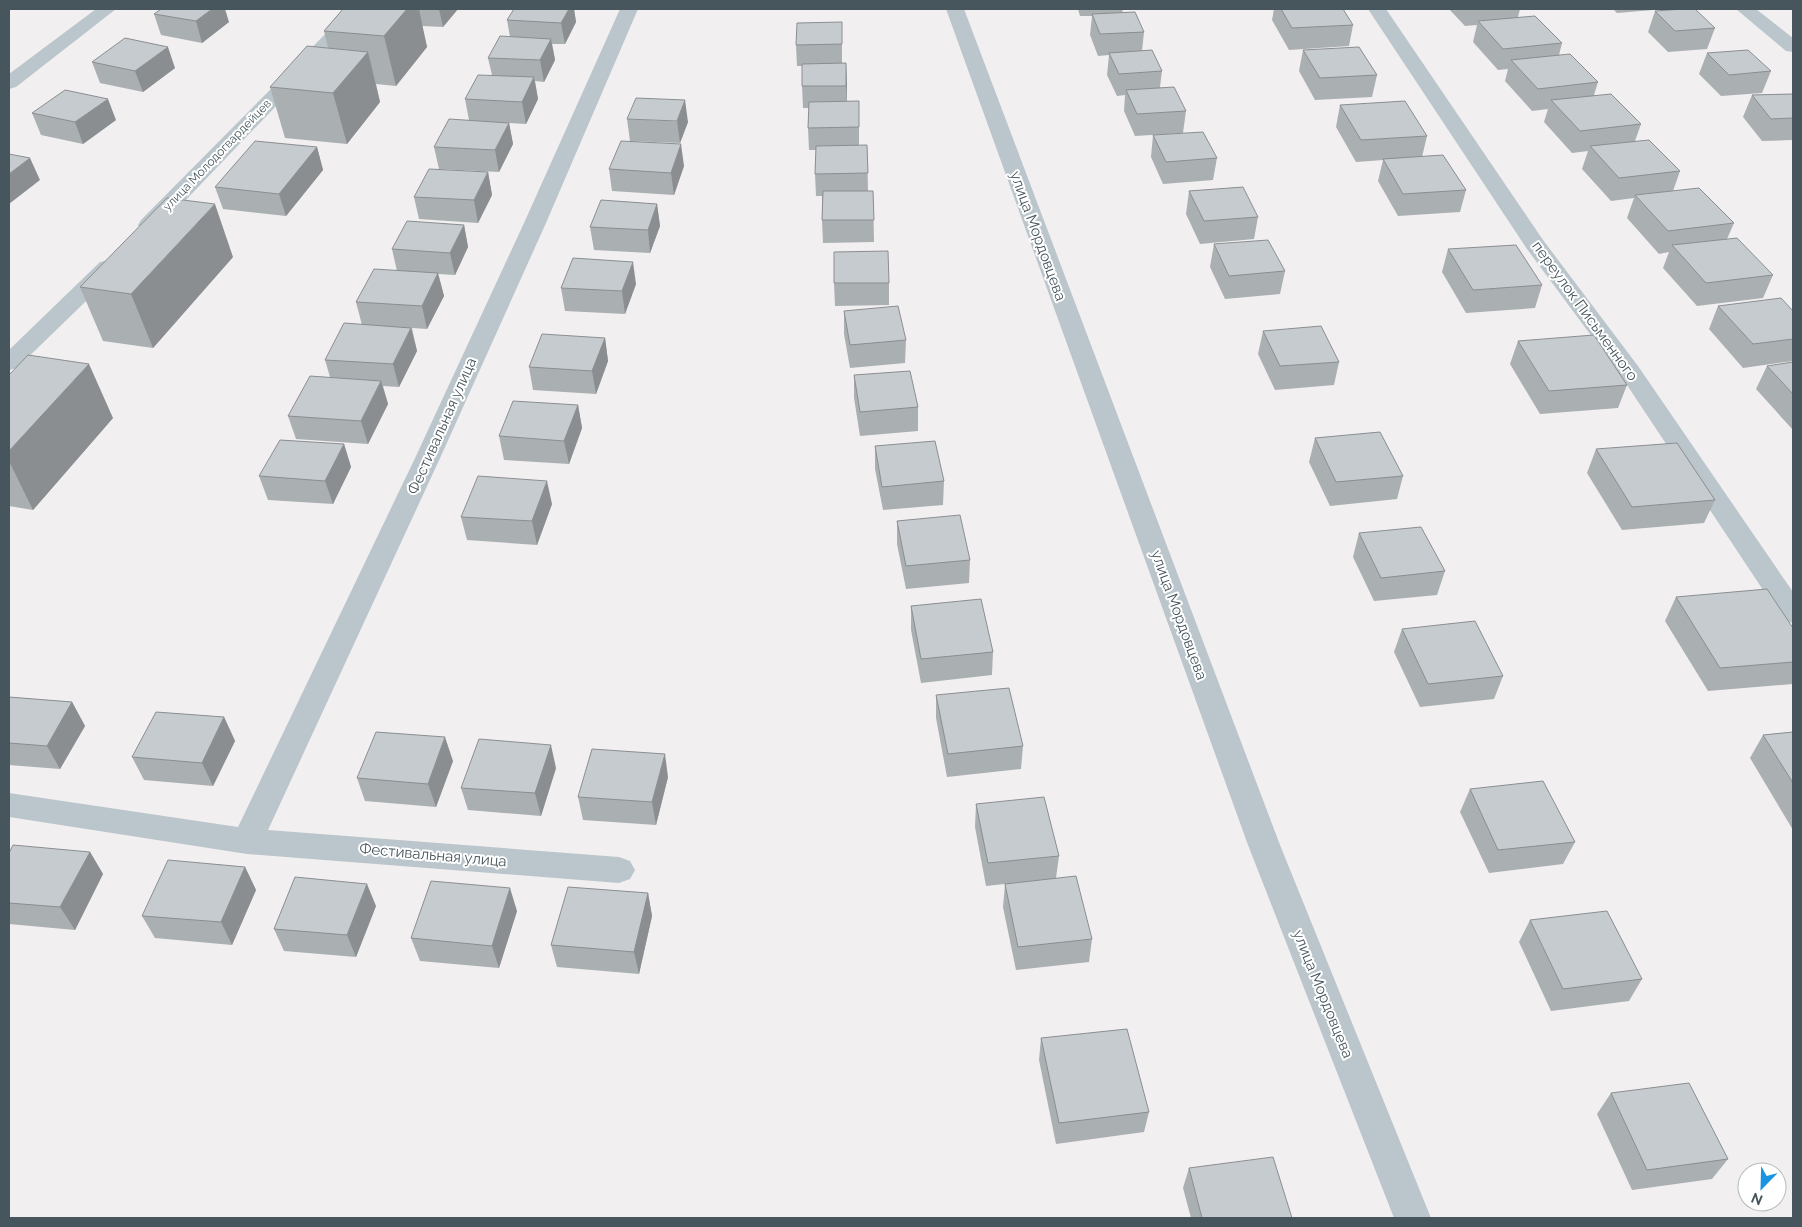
<svg xmlns="http://www.w3.org/2000/svg" width="1802" height="1227" viewBox="0 0 1802 1227" font-family="Raleway,sans-serif">
	<rect width="100%" height="100%" fill="#f2eff0"/>
	<g fill="none" stroke-linecap="round" stroke-linejoin="round">
		<g fill="#bbc6cc" fill-rule="evenodd">
			<path d="M96,9H116L16,87L9,89V74Z"/>
			<path d="M350,9H369L157,230L149,231L141,230L138,225L141,220Z"/>
			<path d="M620,9H638L546,223L441,456L268,830L619,857L630,861L635,870L630,879L619,883L247,854L9,817V793L238,827L416,456L524,223Z"/>
			<path d="M946,9H964L1280,845L1431,1218H1394L1248,845Z"/>
			<path d="M1368,9H1386L1543,240L1638,366L1793,592V623L1783,620L1621,376L1527,249Z"/>
			<path d="M1736,9H1756L1793,38V52L1786,51Z"/>
			<path d="M108,260L116,262L119,267L116,272L17,368L9,370V350L100,262Z"/>
		</g>
	</g>
	<g fill="#aaafb2">
		<path d="M343,9H458L443,27L422,26L427,47L396,86L376,84L380,102L347,144L285,138L270,87L328,48L324,31Z"/>
		<path d="M514,9H574L576,22L565,44H552L555,60L544,82L535,81L538,99L526,124L509,123L513,144L499,172L439,169L434,147L469,120L465,99L492,75L488,58L510,37L507,20Z"/>
		<path d="M1078,9H1123L1122,13L1144,32L1142,51L1162,71L1160,87L1186,111L1183,133L1135,136L1124,111L1125,95L1117,96L1107,75L1109,55L1098,56L1090,35L1092,16H1080Z"/>
		<path d="M1274,9H1281L1353,25L1349,46L1289,50L1272,20Z"/>
		<path d="M1449,9H1520L1518,17L1562,43L1559,55L1598,82L1594,95L1641,124L1635,141L1680,171L1673,191L1734,223L1727,239L1773,275L1763,298L1697,306L1663,268L1669,252L1659,254L1627,218L1634,198L1611,201L1582,169L1588,151L1572,153L1544,122L1548,109L1532,111L1505,81L1508,69L1498,70L1473,42L1477,25L1465,26Z"/>
		<path d="M1613,9H1654L1653,10L1617,13Z"/>
		<path d="M1655,11L1715,28L1707,49L1668,52L1648,32Z"/>
		<path d="M154,14L229,22L202,43L161,35Z"/>
		<path d="M842,22V63H846L847,101H859V146L867,145L868,191H873L874,242L823,243L822,220V196H816L815,174L816,150H809L808,128L809,108H803L802,86V66H797L796,45Z"/>
		<path d="M1303,50L1377,75L1372,97L1315,100L1299,71Z"/>
		<path d="M1707,53L1771,71L1762,93L1721,96L1699,74Z"/>
		<path d="M92,62L175,68L143,92L100,83Z"/>
		<path d="M1793,94V140L1762,141L1743,117L1752,95Z"/>
		<path d="M1340,105L1427,136L1422,157L1466,190L1460,212L1398,216L1378,181L1383,160L1356,162L1336,127Z"/>
		<path d="M32,113L116,120L83,144L41,135Z"/>
		<path d="M627,119L688,122L680,143L630,141Z"/>
		<path d="M1153,135L1217,158L1213,180L1163,184L1151,157Z"/>
		<path d="M317,147L323,170L286,216L223,209L215,187Z"/>
		<path d="M684,166L674,195L612,191L609,169Z"/>
		<path d="M488,172L492,195L478,223L419,219L414,197Z"/>
		<path d="M1189,191L1258,217L1254,239L1200,244L1186,214Z"/>
		<path d="M657,204L660,226L650,253L594,250L590,227Z"/>
		<path d="M464,225L468,247L455,275L438,274L444,296L427,329L412,328L417,351L399,387L383,386L388,404L368,444L296,439L288,416L330,377L325,360L362,325L356,302L397,271L392,249Z"/>
		<path d="M1214,244L1285,271L1280,294L1225,299L1210,267Z"/>
		<path d="M1448,249L1542,285L1535,308L1466,313L1442,272Z"/>
		<path d="M233,257L153,348L103,341L80,287Z"/>
		<path d="M834,283H889V305L835,306Z"/>
		<path d="M636,284L625,314L565,311L561,288Z"/>
		<path d="M1718,306L1793,311V361L1743,368L1709,329Z"/>
		<path d="M844,311L906,340L905,363L850,368L844,334Z"/>
		<path d="M1263,331L1339,362L1334,385L1275,390L1258,354Z"/>
		<path d="M605,338L608,361L596,394L533,390L529,367Z"/>
		<path d="M1518,341L1627,385L1618,408L1540,414L1510,364Z"/>
		<path d="M1793,362V430L1756,389L1767,366Z"/>
		<path d="M9,375L113,418L33,510L9,506Z"/>
		<path d="M854,375L918,407V431L860,436L854,398Z"/>
		<path d="M578,405L582,428L569,464L504,460L499,436Z"/>
		<path d="M1315,438L1403,476L1397,499L1330,506L1309,462Z"/>
		<path d="M344,444L351,467L333,504L268,500L259,476Z"/>
		<path d="M875,446L944,481L943,505L883,510L875,469Z"/>
		<path d="M1596,449L1715,500L1704,523L1622,530L1587,473Z"/>
		<path d="M552,504L537,545L467,540L461,517Z"/>
		<path d="M897,521L970,560L969,583L906,589L897,544Z"/>
		<path d="M1359,533L1445,571L1437,595L1374,601L1353,557Z"/>
		<path d="M1676,597L1793,662V684L1708,691L1665,621Z"/>
		<path d="M911,606L993,652L992,675L921,683L911,630Z"/>
		<path d="M1402,629L1503,676L1494,699L1420,707L1394,652Z"/>
		<path d="M936,695L1023,746L1021,769L947,777L936,718Z"/>
		<path d="M9,697L72,702L85,726L60,769L9,765Z"/>
		<path d="M224,717L235,741L213,786L144,780L132,757Z"/>
		<path d="M1793,732V830L1750,758L1763,735Z"/>
		<path d="M453,761L436,807L365,801L357,778Z"/>
		<path d="M556,768L541,816L468,810L461,788Z"/>
		<path d="M668,777L656,825L583,820L578,797Z"/>
		<path d="M1470,789L1575,842L1563,864L1489,873L1460,812Z"/>
		<path d="M976,804L1059,856L1056,878L1092,939L1089,962L1016,970L1003,907L1005,884L1052,879L986,886L975,827Z"/>
		<path d="M90,852L103,874L75,930L9,924V853Z"/>
		<path d="M245,867L256,890L232,945L155,938L142,916Z"/>
		<path d="M648,893L652,916L639,974L557,967L551,945Z"/>
		<path d="M376,906L356,957L284,951L274,929Z"/>
		<path d="M517,911L499,968L420,961L411,938Z"/>
		<path d="M1530,920L1642,979L1629,1001L1551,1011L1519,942Z"/>
		<path d="M1041,1038L1149,1112L1144,1132L1056,1144L1039,1060Z"/>
		<path d="M1611,1093L1728,1159L1712,1179L1632,1190L1597,1114Z"/>
		<path d="M1189,1168L1292,1218H1191L1183,1188Z"/>
	</g>
	<g fill="#8b8e91">
		<path d="M212,9H225L229,22L202,43L196,21Z"/>
		<path d="M407,9H419L427,47L396,86L384,36Z"/>
		<path d="M439,9H458L443,27Z"/>
		<path d="M569,9H574L576,22L565,44L561,23Z"/>
		<path d="M551,39L555,60L544,82L540,60Z"/>
		<path d="M168,47L175,68L143,92L135,71Z"/>
		<path d="M368,52L380,102L347,144L333,93Z"/>
		<path d="M846,63L847,85V107L846,86Z"/>
		<path d="M534,77L538,99L526,124L522,102Z"/>
		<path d="M108,99L116,120L83,144L75,122Z"/>
		<path d="M685,100L688,122L680,143L677,121Z"/>
		<path d="M509,123L513,144L499,172L495,150Z"/>
		<path d="M681,144L684,166L674,195L671,173Z"/>
		<path d="M317,147L323,170L286,216L279,194Z"/>
		<path d="M30,158L40,180L9,204V174Z"/>
		<path d="M488,172L492,195L478,223L474,200Z"/>
		<path d="M215,204L233,257L153,348L131,294Z"/>
		<path d="M657,204L660,226L650,253L648,230Z"/>
		<path d="M464,225L468,247L455,275L450,253Z"/>
		<path d="M633,262L636,284L625,314L622,291Z"/>
		<path d="M438,273L444,296L427,329L422,306Z"/>
		<path d="M411,328L417,351L399,387L393,364Z"/>
		<path d="M605,338L608,361L596,394L592,371Z"/>
		<path d="M89,364L113,418L33,510L9,461V451Z"/>
		<path d="M381,381L388,404L368,444L361,421Z"/>
		<path d="M578,405L582,428L569,464L564,441Z"/>
		<path d="M344,444L351,467L333,504L325,481Z"/>
		<path d="M547,481L552,504L537,545L532,521Z"/>
		<path d="M72,702L85,726L60,769L47,746Z"/>
		<path d="M224,717L235,741L213,786L202,763Z"/>
		<path d="M445,737L453,761L436,807L428,784Z"/>
		<path d="M551,745L556,768L541,816L535,793Z"/>
		<path d="M665,754L668,777L656,825L652,802Z"/>
		<path d="M90,852L103,874L75,930L60,907Z"/>
		<path d="M245,867L256,890L232,945L221,922Z"/>
		<path d="M367,884L376,906L356,957L347,935Z"/>
		<path d="M510,888L517,911L499,968L492,946Z"/>
		<path d="M648,893L652,916L639,974L634,952Z"/>
	</g>
	<g fill="#c6cbcf" stroke="#8b8e91">
		<path d="M161,9H212L196,21L154,14Z"/>
		<path d="M343,9H407L384,36L324,31Z"/>
		<path d="M514,9H569L561,23L507,20Z"/>
		<path d="M1281,9H1343L1353,25L1292,28Z"/>
		<path d="M1683,9H1695L1715,28L1675,31L1655,11Z"/>
		<path d="M1135,12L1144,32L1100,34L1092,14Z"/>
		<path d="M1535,16L1562,43L1503,49L1478,21Z"/>
		<path d="M842,22V44L796,45L797,23Z"/>
		<path d="M500,36L551,39L540,60L488,58Z"/>
		<path d="M125,38L168,47L135,71L92,62Z"/>
		<path d="M307,46L368,52L333,93L270,87Z"/>
		<path d="M1359,47L1377,75L1320,78L1303,50Z"/>
		<path d="M1152,50L1162,71L1119,74L1109,53Z"/>
		<path d="M1748,50L1771,71L1729,75L1707,53Z"/>
		<path d="M1570,54L1598,82L1538,89L1511,60Z"/>
		<path d="M846,63V86H802V64Z"/>
		<path d="M478,75L534,77L522,102L465,99Z"/>
		<path d="M1174,87L1186,111L1137,114L1126,90Z"/>
		<path d="M65,90L108,99L75,122L32,113Z"/>
		<path d="M1611,94L1641,124L1580,131L1551,100Z"/>
		<path d="M1793,94V118L1771,119L1752,95Z"/>
		<path d="M636,98L685,100L677,121L627,119Z"/>
		<path d="M859,101V127L808,128L809,102Z"/>
		<path d="M1405,101L1427,136L1361,140L1340,105Z"/>
		<path d="M449,119L509,123L495,150L434,147Z"/>
		<path d="M1203,132L1217,158L1166,162L1153,135Z"/>
		<path d="M1649,140L1680,171L1619,178L1590,146Z"/>
		<path d="M255,141L317,147L279,194L215,187Z"/>
		<path d="M621,141L681,144L671,173L609,169Z"/>
		<path d="M867,145L868,173L815,174L816,146Z"/>
		<path d="M9,154L30,158L9,174Z"/>
		<path d="M1443,155L1466,190L1403,194L1383,159Z"/>
		<path d="M429,169L488,172L474,200L414,197Z"/>
		<path d="M1243,187L1258,217L1204,221L1189,191Z"/>
		<path d="M1699,188L1734,223L1668,231L1635,195Z"/>
		<path d="M823,191H873L874,220H822Z"/>
		<path d="M167,198L215,204L131,294L80,287Z"/>
		<path d="M601,200L657,204L648,230L590,227Z"/>
		<path d="M407,221L464,225L450,253L392,249Z"/>
		<path d="M1737,238L1773,275L1706,283L1672,245Z"/>
		<path d="M1268,240L1285,271L1229,276L1214,244Z"/>
		<path d="M1516,245L1542,285L1473,290L1448,249Z"/>
		<path d="M888,251L889,283H834V252Z"/>
		<path d="M573,258L633,262L622,291L561,288Z"/>
		<path d="M374,269L438,273L422,306L356,302Z"/>
		<path d="M1781,298L1793,311V339L1753,344L1718,306Z"/>
		<path d="M898,306L906,340L850,345L844,311Z"/>
		<path d="M344,323L411,328L393,364L325,360Z"/>
		<path d="M1321,326L1339,362L1280,366L1263,331Z"/>
		<path d="M542,334L605,338L592,371L529,367Z"/>
		<path d="M1594,335L1627,385L1549,391L1518,341Z"/>
		<path d="M28,355L89,364L9,451V375Z"/>
		<path d="M1793,362V394L1767,366Z"/>
		<path d="M910,371L918,407L860,412L854,375Z"/>
		<path d="M310,376L381,381L361,421L288,416Z"/>
		<path d="M513,401L578,405L564,441L499,436Z"/>
		<path d="M1380,432L1403,476L1336,482L1315,438Z"/>
		<path d="M280,440L344,444L325,481L259,476Z"/>
		<path d="M935,441L944,481L882,487L875,446Z"/>
		<path d="M1677,443L1715,500L1632,507L1596,449Z"/>
		<path d="M478,476L547,481L532,521L461,517Z"/>
		<path d="M960,515L970,560L906,566L897,521Z"/>
		<path d="M1421,527L1445,571L1381,578L1359,533Z"/>
		<path d="M1767,589L1793,628V662L1720,668L1676,597Z"/>
		<path d="M981,599L993,652L921,659L911,606Z"/>
		<path d="M1475,621L1503,676L1428,684L1402,629Z"/>
		<path d="M1009,688L1023,746L948,754L936,695Z"/>
		<path d="M9,697L72,702L47,746L9,743Z"/>
		<path d="M156,712L224,717L202,763L132,757Z"/>
		<path d="M376,732L445,737L428,784L357,778Z"/>
		<path d="M1793,732V783L1763,735Z"/>
		<path d="M479,739L551,745L535,793L461,788Z"/>
		<path d="M592,749L665,754L652,802L578,797Z"/>
		<path d="M1543,781L1575,842L1498,850L1470,789Z"/>
		<path d="M1044,797L1059,856L988,863L976,804Z"/>
		<path d="M13,845L90,852L60,907L9,903V853Z"/>
		<path d="M168,860L245,867L221,922L142,916Z"/>
		<path d="M1076,876L1092,939L1018,947L1005,884Z"/>
		<path d="M295,877L367,884L347,935L274,929Z"/>
		<path d="M431,881L510,888L492,946L411,938Z"/>
		<path d="M568,887L648,893L634,952L551,945Z"/>
		<path d="M1607,911L1642,979L1563,989L1530,920Z"/>
		<path d="M1127,1029L1149,1112L1059,1123L1041,1038Z"/>
		<path d="M1689,1083L1728,1159L1647,1170L1611,1093Z"/>
		<path d="M1273,1157L1292,1218H1202L1189,1168Z"/>
	</g>
	<g text-anchor="middle" dominant-baseline="central" stroke-width="4" stroke-linejoin="round" paint-order="stroke">
		<g font-size="12" fill="#47565d" stroke="#fff">
			<text transform="translate(217 155) rotate(-46)">улица Молодогвардейцев</text>
		</g>
		<g font-size="15" fill="#47565d" stroke="#fff">
			<text transform="translate(1038 236) rotate(70)">улица Мордовцева</text>
			<text transform="translate(1585 311) rotate(54)">переулок Письменного</text>
			<text transform="translate(442 426) rotate(-66)">Фестивальная улица</text>
			<text transform="translate(1179 615) rotate(70)">улица Мордовцева</text>
			<text transform="translate(433 855) rotate(5)">Фестивальная улица</text>
			<text transform="translate(1323 994) rotate(68)">улица Мордовцева</text>
		</g>
	</g>
	<rect width="1802" height="1227" fill="none" stroke="#47565d" stroke-width="20"/>
	<g transform="translate(1762 1187) rotate(203)"><circle r="24" fill="#ffffff" stroke="#b5bbbe"/>
	<path d="M0-4L9 19L0 12L-9 19Z" fill="#1894e3"/>
	<text y="-8" font-size="14" font-weight="bold" text-anchor="middle" fill="#47565d">N</text>
	</g>
</svg>
